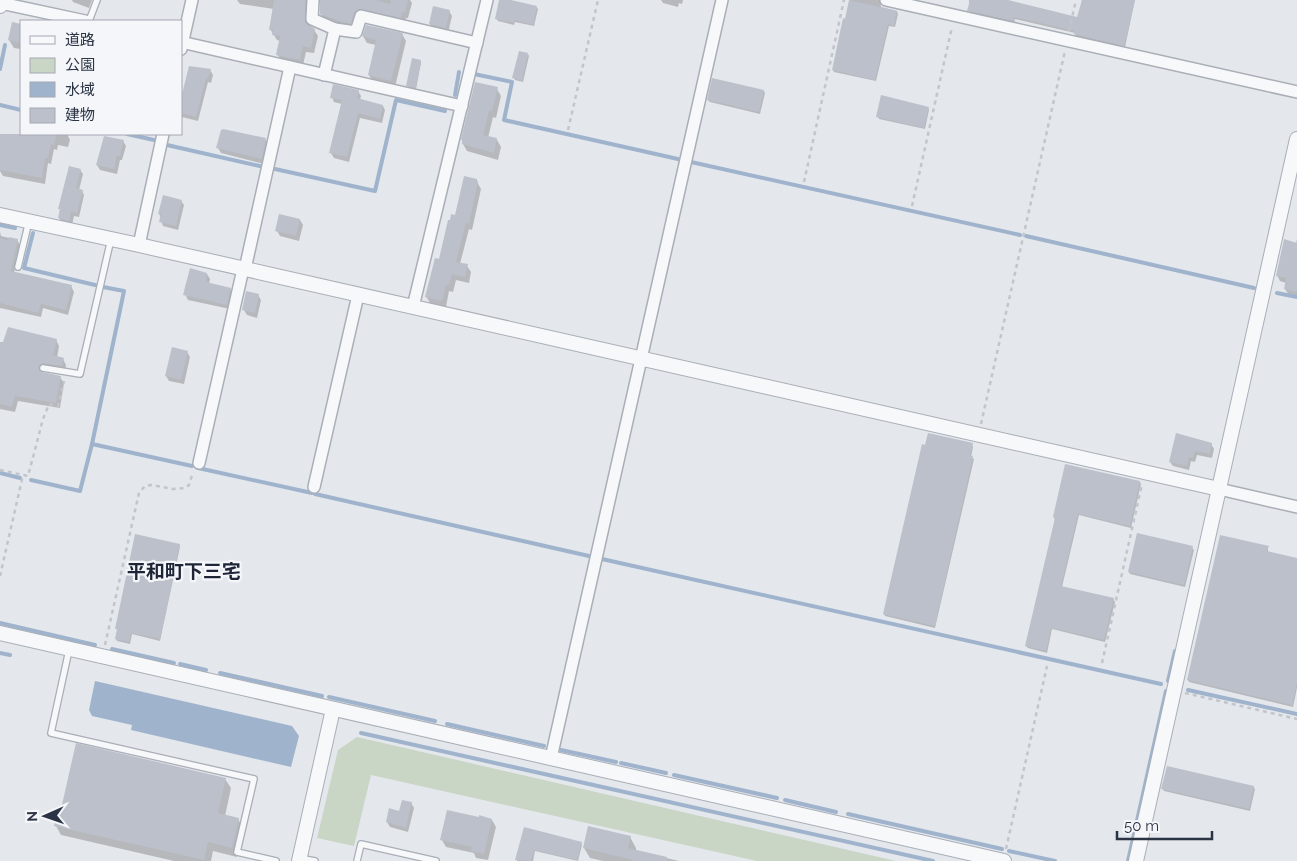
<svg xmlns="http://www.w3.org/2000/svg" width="1297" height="861" viewBox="0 0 1297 861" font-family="Raleway,'Noto Sans JP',sans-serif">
	<rect width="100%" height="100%" fill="#e4e7ec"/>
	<path fill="#c9d6c5" d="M357,737L896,861H757L371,775L354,846L317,838L338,750Z"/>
	<path fill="#9fb4cc" d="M95,681L292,726L299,736L291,767L131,730L132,725L92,716L89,710Z"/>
	<g fill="#0003">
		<path d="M72,0H92L89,8L73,2Z"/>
		<path d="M237,0H313L308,6L307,26L314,30L318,36L314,53L306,52L303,65L281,61L278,55L280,41L277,40L270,29L274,9L240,4Z"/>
		<path d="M320,0H410L412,3L408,18H406L404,23L363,14L354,29L325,20L321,14Z"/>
		<path d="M501,0L536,7L538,9L534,26L515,22L514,25L498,21L496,18Z"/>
		<path d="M661,0H683L682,4L679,3L678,7L663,3Z"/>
		<path d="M850,0H880L881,7L897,11L898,14L895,27L889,26L876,81L834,72L833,70Z"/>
		<path d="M969,0H1001L1078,19L1082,0H1135L1125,47L1076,36L1075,33L1015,19L1014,22L970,13Z"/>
		<path d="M449,11L452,16L448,33L433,29L430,24Z"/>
		<path d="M13,23L21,25V49L14,48L9,40Z"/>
		<path d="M402,34L406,41L395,87L373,82L369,75L376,45L367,43L363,36Z"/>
		<path d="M528,54L529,56L523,82L515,80L514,78Z"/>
		<path d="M420,61L421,63L416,89L409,88L407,85Z"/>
		<path d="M210,70L213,75L211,83L208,82L198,121L182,117L181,103Z"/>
		<path d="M497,89L501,96L496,118L493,117L488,138L497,140L501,147L498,160L467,151L463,144Z"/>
		<path d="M358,91L361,96L360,100L383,106L385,110L382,123L360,118L349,162L334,158L331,153L342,104L334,102L332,97Z"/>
		<path d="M764,91L765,93L760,114L710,102L708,100Z"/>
		<path d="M928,108L929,110L925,129L879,119L878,116Z"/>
		<path d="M25,134H67L70,140L68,147L58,145L57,150L54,149L51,164L48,163L45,184L3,176L0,171V140L24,139Z"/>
		<path d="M266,140L269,145L264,164L221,153L218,148Z"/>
		<path d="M123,141L126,146L122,160H120L117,174L100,170L97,165Z"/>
		<path d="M80,170L83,174L79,190L82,191L84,195L79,217L74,216L72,225L62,222L59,218L60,208Z"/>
		<path d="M476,180L481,189L472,230L469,229L460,264L467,266L471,272L469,283L456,280L453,292L449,291L446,307L430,303L426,296L456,217Z"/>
		<path d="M181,201L184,205L178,230L163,226L159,213Z"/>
		<path d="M300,220L303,225L299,241L280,236L277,231Z"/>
		<path d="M0,232L1,236L17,240L20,245L14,273L71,286L74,292L68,315L43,308L41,317L0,308Z"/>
		<path d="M1297,239V297L1289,295L1285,289L1286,283L1280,281L1277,275L1296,244Z"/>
		<path d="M207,274L210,279L209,284L230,289L233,294L230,309L188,300L185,294Z"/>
		<path d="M258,295L261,300L257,318L247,315L244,310Z"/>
		<path d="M56,340L59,346L57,358L63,359L66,365L65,372L43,371L42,374L60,377L64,383L60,408L18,401L15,412L0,409V343Z"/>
		<path d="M187,352L190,357L184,384L169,381L166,376Z"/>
		<path d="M1177,434L1211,444L1214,449L1212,458L1197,455L1195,462L1191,461L1189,470L1173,466L1170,462Z"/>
		<path d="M972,444L973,447L971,457L974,459L935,628L885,616L884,614Z"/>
		<path d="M1140,482L1141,484L1131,528L1079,515L1062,587L1113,599L1115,602L1105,642L1052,629L1047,653L1028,648L1026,646L1055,520L1054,517Z"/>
		<path d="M1221,536L1268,547V553L1297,559V688L1293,707L1189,682L1188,680Z"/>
		<path d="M179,545L180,547L160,641L132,634L130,644L117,641L116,639Z"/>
		<path d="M1192,548L1194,550L1185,587L1130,574L1129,572Z"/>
		<path d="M225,779L231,788L225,816L238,819L243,828L237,857L213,851L211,861H174L61,835L56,826Z"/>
		<path d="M1253,787L1255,789L1250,811L1164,791L1163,789Z"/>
		<path d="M411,803L414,808L408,832L390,827L387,822Z"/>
		<path d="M480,819L492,820L496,827L488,860L476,858L474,853L446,847L442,840Z"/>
		<path d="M525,828L581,843L582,845L578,861L535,851L533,861H517Z"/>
		<path d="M630,837L636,848V851L679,861H603L590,858L584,848Z"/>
	</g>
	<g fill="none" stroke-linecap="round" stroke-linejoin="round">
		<g stroke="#9fb4cc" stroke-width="4">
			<path d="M0,69L5,45"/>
			<path d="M474,74L512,82L504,120L678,159"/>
			<path d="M455,95L459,72"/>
			<path d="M0,105L21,110"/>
			<path d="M127,134L154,140"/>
			<path d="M167,145L264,167"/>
			<path d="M691,162L1020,235"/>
			<path d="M275,169L375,191L396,100L445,111"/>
			<path d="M0,225L15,228"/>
			<path d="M33,233L24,268L95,285"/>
			<path d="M1026,236L1254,288"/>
			<path d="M1277,293L1297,297"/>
			<path d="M92,444L124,291L103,287"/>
			<path d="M198,468L312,493"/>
			<path d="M0,473L20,478"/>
			<path d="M31,480L80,491L92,444L192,466"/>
			<path d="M315,494L589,556"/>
			<path d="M602,559L1161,684"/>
			<path d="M0,623L95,645"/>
			<path d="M112,649L174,663"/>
			<path d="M0,653L10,655"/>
			<path d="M180,664L206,670"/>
			<path d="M220,673L322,696"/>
			<path d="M1168,681L1175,651"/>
			<path d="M1188,690L1297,714"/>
			<path d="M329,697L435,721"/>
			<path d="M447,724L544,746"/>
			<path d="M361,733L933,861"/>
			<path d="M561,750L616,762"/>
			<path d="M621,763L666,773"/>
			<path d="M674,775L777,798"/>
			<path d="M785,800L836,812"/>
			<path d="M848,814L1002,849"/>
			<path d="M1009,851L1055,861"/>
			<path d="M1128,861L1166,691"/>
		</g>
	</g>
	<g fill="#bbc0ca">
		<path d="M274,0H305V22L315,29L311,48L303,46L300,60L276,55L280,36L272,35L273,30H269Z"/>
		<path d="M320,0H375L390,4L391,0H408L405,13L402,12L401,18L359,9L354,13L351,24L342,22L320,14Z"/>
		<path d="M499,0H511L537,6L533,25L514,20V23L495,19Z"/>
		<path d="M849,0L897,11L894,26L888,24L875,80L832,70L843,18L845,19Z"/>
		<path d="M970,0H1008L1077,17L1082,0H1135L1124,46L1074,34V31L1014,17L1013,21L967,11Z"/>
		<path d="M433,6L450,10L446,28L429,24Z"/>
		<path d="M12,22L21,24V43L8,40Z"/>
		<path d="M366,25L403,33L391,81L368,75L376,40L362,36Z"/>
		<path d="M519,51L528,53L522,81L512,78Z"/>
		<path d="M412,58L421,60L416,88L406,86Z"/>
		<path d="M189,66L211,69L208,79L206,78L196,117L181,113V98Z"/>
		<path d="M712,78L764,90L759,112L707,100Z"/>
		<path d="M475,82L498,87L492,111H489L483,135L497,138L494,153L462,144V140L461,139Z"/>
		<path d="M333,84L359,90L357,98L383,105L380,119L358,113L347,157L329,153L342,100L330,98Z"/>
		<path d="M881,95L929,107L924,128L876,117Z"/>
		<path d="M223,129L266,138L262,159L216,148L221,130Z"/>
		<path d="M0,134H57L54,145L51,144L48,158H45L42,178L0,170Z"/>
		<path d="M104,136L124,140L120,156L117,155L114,169L96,165Z"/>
		<path d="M69,166L81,169L76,188L83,190L77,213L71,212L69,221L58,218L60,209H58Z"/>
		<path d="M464,176L477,179V181H478L469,224L466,223L456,262L468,264L465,277L452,274L449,285H446L442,301L425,297L435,258L439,259L448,220H450L451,214L455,215Z"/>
		<path d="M163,195L182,200L176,226L159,222L161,214H158Z"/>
		<path d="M279,214L300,219L296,236L275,231Z"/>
		<path d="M9,237L18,239L11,271L72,285L66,310L41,304L38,313L0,303V238L8,240Z"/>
		<path d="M1284,239L1297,243V292L1284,289L1286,278L1276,276Z"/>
		<path d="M190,268L207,273L206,282L231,288L227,305L183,295Z"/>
		<path d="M246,291L259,294L255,313L242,310Z"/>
		<path d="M8,327L57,339L53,355L64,358L62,366L43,363L40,365L38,368L42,372L61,376L56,403L15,396L12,407L0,404V342H3Z"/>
		<path d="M172,347L188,351L181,380L165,376Z"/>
		<path d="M928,433L973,443L970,455L973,456L935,626L883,614L922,444L925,445Z"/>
		<path d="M1176,433L1212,443L1210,454L1195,451L1193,458L1189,457L1187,466L1169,462Z"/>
		<path d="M1065,464L1140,481L1130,526L1078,514L1061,586L1114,598L1104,640L1051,628L1046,651L1025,646L1055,518L1053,517Z"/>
		<path d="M1137,533L1193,546L1184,585L1128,572Z"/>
		<path d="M135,534L180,544L160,639L131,633L129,642L115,639L117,629H115Z"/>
		<path d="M1220,535L1269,546L1267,551L1297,558V683L1292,705L1187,680Z"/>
		<path d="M76,743L226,778L218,813L239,818L232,848L208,842L204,860L54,826L58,809H61Z"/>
		<path d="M1167,766L1254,786L1249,809L1161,789Z"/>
		<path d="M402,800L412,802L406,828L386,822L389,808L399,811Z"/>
		<path d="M447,810L479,817V815L492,819L484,854L471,851L472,847L440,840Z"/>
		<path d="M588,826L631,836L628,848L667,857V861H633V860L583,848Z"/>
		<path d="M524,827L582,842L577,860L534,850L531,861L515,860Z"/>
	</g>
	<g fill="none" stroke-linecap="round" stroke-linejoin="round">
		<g stroke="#a9aeb7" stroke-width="8">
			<g id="service">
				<path d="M89,21L97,0"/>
				<path d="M18,267L29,221"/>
				<path d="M43,368L80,374L111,239"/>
				<path d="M69,650L51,733L254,779L237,852L276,861"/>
				<path d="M299,858L315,861"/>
				<path d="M357,861L361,844L436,861"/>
			</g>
		</g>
		<g stroke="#a9aeb7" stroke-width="14">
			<g id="minor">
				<path d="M313,0L312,19L335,29"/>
				<path d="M886,0L1297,92"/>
				<path d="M1,3L85,21"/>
				<path d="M181,42L462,106"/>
				<path d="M181,49L192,0"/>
				<path d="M324,75L335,29L356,32L361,16L477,43"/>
				<path d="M139,245L163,134"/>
				<path d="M245,269L290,67"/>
				<path d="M413,307L487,0"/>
				<path d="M199,463L243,269"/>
				<path d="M314,487L358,295"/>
				<path d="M1219,489L1297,507"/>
				<path d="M551,758L722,0"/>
			</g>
		</g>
		<g stroke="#a9aeb7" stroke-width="16">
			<g id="tertiary">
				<path d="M0,6L1,0"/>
				<path d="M0,215L139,245L1219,489"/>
				<path d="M0,633L1004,861"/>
				<path d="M299,861L333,709"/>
				<path d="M1136,861L1297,139"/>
			</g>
		</g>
		<g stroke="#c2c5cb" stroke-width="2.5" stroke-dasharray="4 4" stroke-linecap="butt">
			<path d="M1069,31L1076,0"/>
			<path d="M568,130L598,0"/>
			<path d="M804,182L844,0"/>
			<path d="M912,206L952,27"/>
			<path d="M981,424L1065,51"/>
			<path d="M0,470L23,475"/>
			<path d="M0,576L23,475L28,476L43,419L49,404L58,406L64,381"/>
			<path d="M105,645L139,493L145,486L151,485L173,489L185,488L189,485L193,472"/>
			<path d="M1102,663L1142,484"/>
			<path d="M1185,693L1297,719"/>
			<path d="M1006,849L1047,666"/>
		</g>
		<use href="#service" stroke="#f7f8fa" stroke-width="5.5"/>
		<use href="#minor" stroke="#f7f8fa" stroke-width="11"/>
		<use href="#tertiary" stroke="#f7f8fa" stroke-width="14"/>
	</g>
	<g text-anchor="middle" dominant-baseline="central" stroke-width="4.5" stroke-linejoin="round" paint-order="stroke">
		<g font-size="19" font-weight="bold" fill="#1d2536" stroke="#f4f6f9">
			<text x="184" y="571">平和町下三宅</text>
		</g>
	</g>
	<rect x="20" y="20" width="162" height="115" fill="#f4f6f9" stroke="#a4a8b1"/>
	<rect x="30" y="36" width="25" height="8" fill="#f7f8fa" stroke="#a4a8b1"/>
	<text x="65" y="45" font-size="15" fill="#2b3445">道路</text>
	<rect x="30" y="58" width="25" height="15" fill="#c9d6c5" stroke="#a4a8b1"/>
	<text x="65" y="70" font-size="15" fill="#2b3445">公園</text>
	<rect x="30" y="82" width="25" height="15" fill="#9fb4cc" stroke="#a4a8b1"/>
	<text x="65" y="95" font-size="15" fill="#2b3445">水域</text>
	<rect x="30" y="108" width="25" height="15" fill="#bbc0ca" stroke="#a4a8b1"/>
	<text x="65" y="120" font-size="15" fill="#2b3445">建物</text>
	<g transform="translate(45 816) rotate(268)" stroke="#f4f6f9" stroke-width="4" paint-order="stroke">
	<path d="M0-4L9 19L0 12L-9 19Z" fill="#2b3445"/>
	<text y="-8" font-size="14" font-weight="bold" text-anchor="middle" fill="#2b3445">N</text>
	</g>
	<path d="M1117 831v8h95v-8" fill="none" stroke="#2b3445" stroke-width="2.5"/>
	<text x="1124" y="831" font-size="15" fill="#2b3445" stroke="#f4f6f9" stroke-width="4" paint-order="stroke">50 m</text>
</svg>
